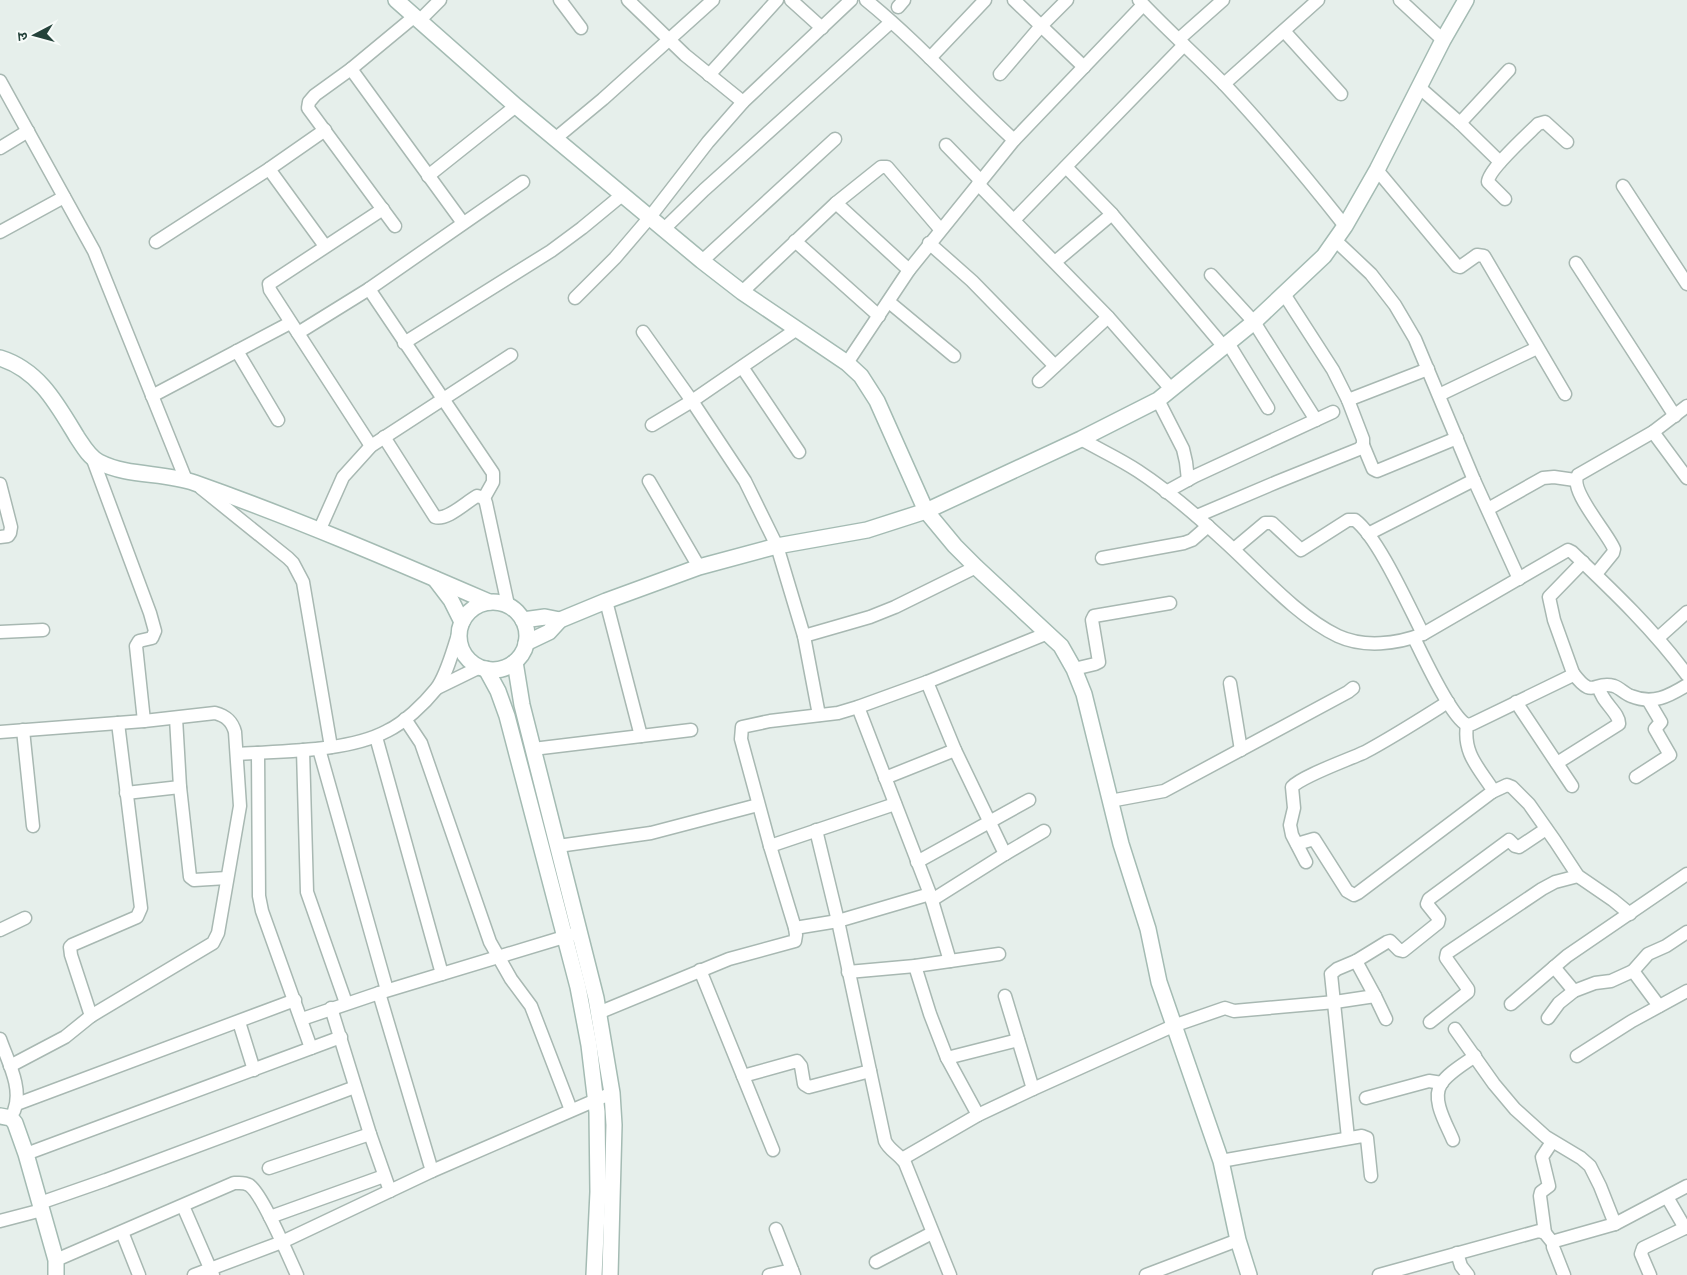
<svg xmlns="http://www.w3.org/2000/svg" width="1687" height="1275" viewBox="0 0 1687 1275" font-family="'Source Sans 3','Noto Sans Devanagari',sans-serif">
	<rect width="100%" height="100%" fill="#e6efeb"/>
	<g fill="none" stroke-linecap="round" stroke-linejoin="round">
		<g stroke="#a8b8b2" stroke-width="15">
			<g id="street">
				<path d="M560,0L581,28"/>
				<path d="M628,0L685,55L743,102"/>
				<path d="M791,0L822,28"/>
				<path d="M866,0C919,43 964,94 1014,140"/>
				<path d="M1014,0L1084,67"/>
				<path d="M1139,0C1167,30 1198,57 1226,86C1268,131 1307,178 1345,226"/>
				<path d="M1400,0L1443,40"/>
				<path d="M898,7L904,0"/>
				<path d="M420,20L440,0"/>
				<path d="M1284,31L1341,94"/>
				<path d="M1179,39L1223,0"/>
				<path d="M930,58L985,0"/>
				<path d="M351,69L463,223"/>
				<path d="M1000,74L1041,26L1067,0"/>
				<path d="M709,75L777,0"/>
				<path d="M0,81L94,251L186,480"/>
				<path d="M1224,84L1318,0"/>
				<path d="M1420,88L1460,123L1500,162"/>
				<path d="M1460,123L1509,70"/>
				<path d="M556,138L603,99L713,0"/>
				<path d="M946,145L981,181"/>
				<path d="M0,148L28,131"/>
				<path d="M1066,167L1112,214L1224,347"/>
				<path d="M269,169L325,246"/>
				<path d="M1377,170L1457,266L1460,267L1477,255L1484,256L1565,394"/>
				<path d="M428,176L516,106"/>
				<path d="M978,184L1108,317L1171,389"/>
				<path d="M1623,186L1687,284"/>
				<path d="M1505,199L1488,182C1488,170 1528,134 1538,124L1545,122L1567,142"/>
				<path d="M836,203L909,270"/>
				<path d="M1014,220L1184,45"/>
				<path d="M395,226L308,108L309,102L315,95L351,69L415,16"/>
				<path d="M664,229L704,190L891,22"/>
				<path d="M0,232L64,197"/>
				<path d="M1335,240L1371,274L1395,305L1415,339L1474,480L1519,579"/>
				<path d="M795,241L879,316"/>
				<path d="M156,242L269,169L325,130"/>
				<path d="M929,243L972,281L1055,366"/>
				<path d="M702,261L835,139"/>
				<path d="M1055,262L1112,214"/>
				<path d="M1576,263L1675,416"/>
				<path d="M1211,275L1254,322L1316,420"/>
				<path d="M369,289L493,473V482L484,498"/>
				<path d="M742,292L836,203L881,167H887L940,229"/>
				<path d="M575,298L615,258L650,217L708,142L743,102L851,0"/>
				<path d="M889,302L954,356"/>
				<path d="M643,332L692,401L745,481L777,546L804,636L819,715"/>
				<path d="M298,333L369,289L523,182"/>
				<path d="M404,343L551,251L582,228L622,195"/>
				<path d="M1228,343L1268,408"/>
				<path d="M237,351L278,420"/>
				<path d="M847,363L909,270L1014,140L1143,5"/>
				<path d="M742,367L799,452"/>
				<path d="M1039,381L1108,317"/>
				<path d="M1439,395L1537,348"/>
				<path d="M152,396L290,323"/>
				<path d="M1158,400L1183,449L1186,462L1188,480"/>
				<path d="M1348,400L1428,369"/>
				<path d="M652,425L692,401L797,329"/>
				<path d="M1653,432L1687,478"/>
				<path d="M384,437L435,517C447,521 466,502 477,496L484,498L486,503L508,605"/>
				<path d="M1081,439C1100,450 1120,459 1138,471C1167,490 1195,514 1221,538C1256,569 1296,616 1338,636C1364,648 1397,644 1423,634L1568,550L1572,552C1613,591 1654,630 1687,675"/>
				<path d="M1363,445L1373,469L1377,471L1457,438"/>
				<path d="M371,446L270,290L269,284L383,209"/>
				<path d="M92,457L150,613L155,631L152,638L139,641L136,646L144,721"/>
				<path d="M649,481L699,567"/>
				<path d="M0,484L11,527L10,533L8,536L0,537"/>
				<path d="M201,488L288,558L293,563L303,582L331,747"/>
				<path d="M1166,492L1195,476L1333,412"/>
				<path d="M1488,509L1543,478L1554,477L1575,480"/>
				<path d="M1197,516L1277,482L1359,449L1363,445V439L1348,400L1333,370L1284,294"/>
				<path d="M319,531L343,477L371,446L511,355"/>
				<path d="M1368,534L1474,480"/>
				<path d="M1234,549L1265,523H1272L1301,550L1348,520H1355C1378,537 1409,607 1423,634"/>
				<path d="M1102,558L1184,543L1192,540L1208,526"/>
				<path d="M1596,574L1613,553L1614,549C1608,533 1568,490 1578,475L1653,432L1687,406"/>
				<path d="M606,601L641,736"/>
				<path d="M0,632L43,630"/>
				<path d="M804,636L870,617L895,607L976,567"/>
				<path d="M1414,638C1423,656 1451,717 1467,725L1472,724L1571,676L1573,673L1554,620L1549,597L1583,562"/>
				<path d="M1658,638L1687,612"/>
				<path d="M1074,669L1095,664L1099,662L1092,620L1094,616L1170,603"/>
				<path d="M1573,673C1594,701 1593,680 1614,686C1620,688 1625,694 1631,696C1653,705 1669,696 1687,685"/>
				<path d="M927,682L955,750L1005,854"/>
				<path d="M1230,683L1241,750"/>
				<path d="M437,688L480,667"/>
				<path d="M1516,702L1572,786"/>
				<path d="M858,707L930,894L950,961"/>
				<path d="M176,718L180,787L190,877L194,880L227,878"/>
				<path d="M405,719L421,743L490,942L511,979L531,1006L571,1110"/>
				<path d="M23,730L33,826"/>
				<path d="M0,732L144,721L215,713C226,716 232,721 235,732L240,806L218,933L213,943L91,1016L65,1037L10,1066"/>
				<path d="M376,737L442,974"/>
				<path d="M319,749L387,990"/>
				<path d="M533,749L691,730"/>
				<path d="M303,750L307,892L346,1003"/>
				<path d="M258,753L259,896L262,911L311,1048"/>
				<path d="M237,754C281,751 348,752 387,731C404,723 424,704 436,689C447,675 453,649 459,632"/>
				<path d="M1557,763L1619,724C1620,713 1601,702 1599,687"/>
				<path d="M1636,777L1670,755L1655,729L1661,722L1648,700"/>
				<path d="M885,778L955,750"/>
				<path d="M1492,792L1507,785L1512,787L1529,804L1555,841L1578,876L1613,900L1630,914"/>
				<path d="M126,793L180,787"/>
				<path d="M1110,801L1164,791L1348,692L1353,688"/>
				<path d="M816,830L838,921L885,1141C889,1150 899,1154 905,1163L950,1275"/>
				<path d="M1297,844L1314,839L1347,891L1354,895L1358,893L1492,792L1491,787C1477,766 1463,752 1467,725"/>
				<path d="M558,846L651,833L758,805"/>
				<path d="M770,846L895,804"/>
				<path d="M917,862L1029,800"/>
				<path d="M1306,862L1292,835L1290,825L1294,808L1292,787C1302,776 1348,760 1365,752C1393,737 1421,719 1448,702"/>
				<path d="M932,900L1005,854L1044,831"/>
				<path d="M795,928L838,921L930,894"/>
				<path d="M0,930L25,918"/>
				<path d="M1356,961L1375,996L1386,1019"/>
				<path d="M915,966L930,1014L947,1058L978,1115"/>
				<path d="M1554,967L1574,991"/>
				<path d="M700,970L773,1150"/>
				<path d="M1633,971L1648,954L1666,946L1687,932"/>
				<path d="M848,972L915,966L999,954"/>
				<path d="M379,993L432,1171"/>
				<path d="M1005,996L1033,1089"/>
				<path d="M1511,1004L1567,956L1687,874"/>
				<path d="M331,1008L370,1134L390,1191"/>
				<path d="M598,1013L729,959L795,941L796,935L795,928L770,846L741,739L742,727L770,721L838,713L858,707L927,682L1048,633"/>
				<path d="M91,1016L71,955L70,947L72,945L137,917L141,908L118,723"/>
				<path d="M1548,1018L1559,1003L1574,991L1595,983L1611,981L1633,971L1659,1006"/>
				<path d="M302,1019L379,993L574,934"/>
				<path d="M239,1022L254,1070"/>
				<path d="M1430,1022L1468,992V989L1446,958L1447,953L1542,889L1555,882L1578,876"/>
				<path d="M1455,1029L1494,1084L1515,1109L1546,1137L1581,1158L1590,1166L1600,1186L1615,1224"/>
				<path d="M0,1039C8,1062 23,1088 14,1111"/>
				<path d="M1577,1056L1632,1021L1687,991"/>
				<path d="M947,1058L1018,1040"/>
				<path d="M743,1076L797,1061L801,1066L804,1084L809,1087L870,1071"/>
				<path d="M1366,1098L1429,1081L1442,1083"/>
				<path d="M17,1104L295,1000"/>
				<path d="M1348,1138L1331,974L1337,969L1356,961L1387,942L1390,941L1399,950L1403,951L1438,923L1439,919L1427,904L1429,899L1509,840L1515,846L1519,847L1546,829"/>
				<path d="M1453,1140C1447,1125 1431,1100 1441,1084C1448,1073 1464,1064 1475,1056"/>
				<path d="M26,1154L341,1037"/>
				<path d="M902,1159L978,1115L1033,1089L1173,1026L1225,1008L1234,1011L1335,1002L1375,996"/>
				<path d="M1221,1161L1362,1136L1367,1138L1371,1176"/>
				<path d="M269,1168L370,1134"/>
				<path d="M1667,1197L1685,1228"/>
				<path d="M40,1203L106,1180L355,1087"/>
				<path d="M183,1206L213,1275"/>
				<path d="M270,1217L384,1176"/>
				<path d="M0,1221L42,1210"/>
				<path d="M776,1229L794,1275"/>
				<path d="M122,1232L139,1275"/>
				<path d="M1545,1233L1540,1196L1541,1192L1549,1186L1542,1157L1552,1142"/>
				<path d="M1457,1253L1461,1266L1468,1275"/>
				<path d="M56,1260L234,1183C240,1183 244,1182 249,1185C262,1193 289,1258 297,1275"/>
				<path d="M876,1262L932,1233"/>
				<path d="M194,1275L282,1242L432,1171L612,1093"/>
				<path d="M769,1275L792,1270"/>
				<path d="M1146,1275L1238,1240"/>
				<path d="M1379,1275L1539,1231L1545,1233L1553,1243"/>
				<path d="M1564,1275L1553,1247V1243L1555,1241L1615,1224L1687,1186"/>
				<path d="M1650,1275L1641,1254L1643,1248L1687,1227"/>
			</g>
		</g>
		<g stroke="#a4bbb3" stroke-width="18">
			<g id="secondary">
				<path d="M396,0L516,106L702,261L742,292L847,363L861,376L877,401L926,511L955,546L976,567L1061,646L1074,669L1084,694L1121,844L1148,929L1159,982L1221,1161L1238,1240L1249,1275"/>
				<path d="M0,358C39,370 57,404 77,437C83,446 89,457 99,462C128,477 164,472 195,483C294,518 392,560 489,602"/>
				<path d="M435,579L451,600L462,622"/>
				<circle cx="493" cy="636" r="34"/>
				<path d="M523,620L545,617L560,620"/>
				<path d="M526,643L549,632L560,620L606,601L699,567L777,546L867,530L926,511L1081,439L1158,400L1254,322L1324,256L1345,226L1377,170L1443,40L1466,0"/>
				<path d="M515,662L522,705L596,998L612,1093L614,1125L610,1275"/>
				<path d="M486,669L498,691L507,716L578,987L589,1045L597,1112L598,1192L594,1275"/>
				<path d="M0,1116L11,1118L15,1123L26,1154L56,1260V1275"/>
			</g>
		</g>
		<use href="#street" stroke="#fff" stroke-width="12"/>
		<use href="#secondary" stroke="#fff" stroke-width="15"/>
	</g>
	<g transform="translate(35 35) rotate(264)" stroke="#f7fbf9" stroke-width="4" paint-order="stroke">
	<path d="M0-4L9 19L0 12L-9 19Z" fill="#24423a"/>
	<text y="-8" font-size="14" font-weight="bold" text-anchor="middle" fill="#24423a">उ</text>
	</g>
</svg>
